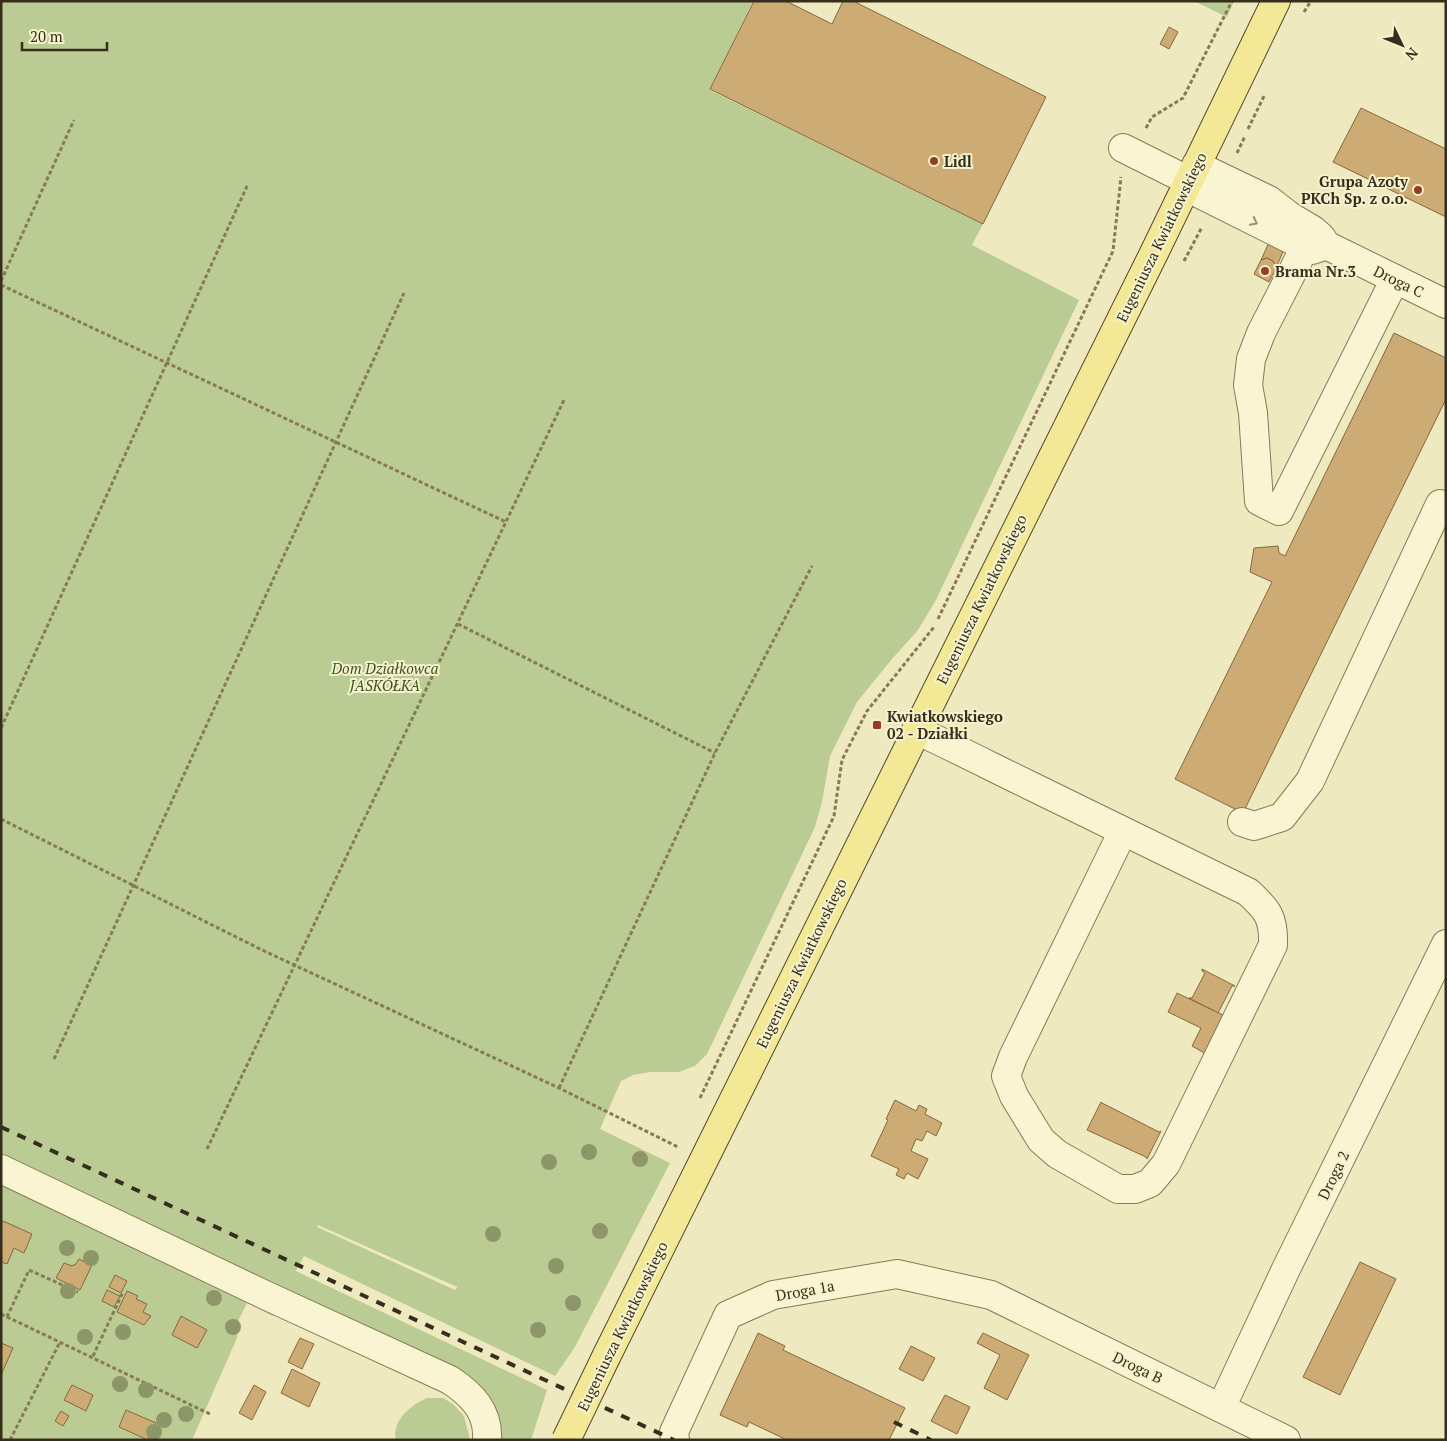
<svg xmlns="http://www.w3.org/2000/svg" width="1447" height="1441" viewBox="0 0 1447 1441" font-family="'PT Serif',serif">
	<rect width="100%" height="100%" fill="#eee9bf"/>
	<g fill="#bacc93" fill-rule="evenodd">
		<path d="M1,1H753L710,90L983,224L972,245L1079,300L936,600L918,630L892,659L857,702L830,756L822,802L815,827L707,1054L695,1066L679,1072H650L633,1075L621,1081L600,1129L670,1163L575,1347L555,1376L304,1256L296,1271L547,1390L531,1440H496L495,1415L284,1295L273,1316L247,1303L239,1319L237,1338L192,1440H1ZM318,1225L457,1287V1288L455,1290L317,1227Z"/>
		<path d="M1194,1H1234L1227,17Z"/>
		<path d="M427,1398H443L453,1404L464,1416L470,1440H396C391,1421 411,1405 427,1398Z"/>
	</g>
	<g fill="#cdab74" stroke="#87683c">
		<path d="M754,1H786L832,24L843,1H853L1046,97L983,224L710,89Z"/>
		<path d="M1169,27L1178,32L1169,49L1160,44Z"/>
		<path d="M1361,108L1446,149V217L1333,162Z"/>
		<path d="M1271,238L1286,245L1276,268L1273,261L1267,258L1261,260Z"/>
		<path d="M1267,258L1273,261L1276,268L1269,282L1254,274L1261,260Z"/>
		<path d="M1394,333L1446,358V399L1243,813L1175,779L1272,582L1250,572L1254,548L1278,546L1279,553L1285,556Z"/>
		<path d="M1202,969L1235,986H1232L1218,1013L1189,998H1192L1205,973L1202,971Z"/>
		<path d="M1177,993L1225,1016L1206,1054L1192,1046L1201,1028L1168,1012Z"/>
		<path d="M895,1100L916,1111L919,1105L927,1109L925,1114L942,1123L936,1136L927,1131L922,1141L916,1139L911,1151L928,1159L918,1179L907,1173L904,1179L896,1175L899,1169L871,1156L888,1120L886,1119Z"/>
		<path d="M1101,1102L1102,1103L1159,1132L1161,1131L1147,1159L1146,1157L1087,1130Z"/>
		<path d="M3,1221L32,1234L24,1253L14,1248L7,1264L1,1262V1225Z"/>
		<path d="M79,1259L92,1265L80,1290L56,1278L64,1263L72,1266L73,1265H75Z"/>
		<path d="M1360,1262L1396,1279L1340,1395L1303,1377Z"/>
		<path d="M115,1275L127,1281L121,1293L109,1287Z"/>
		<path d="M107,1290L120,1296L114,1307L102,1301Z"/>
		<path d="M127,1291L138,1296L136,1299L147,1304L143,1312L151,1316L144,1325L117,1312Z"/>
		<path d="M181,1316L207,1330L197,1348L172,1335Z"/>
		<path d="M758,1333L785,1346L783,1350L905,1408L889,1440H787L749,1422L747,1427L720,1415Z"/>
		<path d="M983,1333L1029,1355L1007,1400L984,1388L1000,1355L977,1343Z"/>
		<path d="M300,1338L314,1344L302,1369L288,1362Z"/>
		<path d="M1,1343L13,1348L1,1375Z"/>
		<path d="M911,1346L935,1358L923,1381L899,1369Z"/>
		<path d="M292,1369L320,1383L309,1407L281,1393Z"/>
		<path d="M72,1385L93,1395L86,1411L64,1400Z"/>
		<path d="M254,1385L266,1392L252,1420L239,1413Z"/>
		<path d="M945,1395L970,1407L957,1434L931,1421Z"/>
		<path d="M126,1410L156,1423L148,1440L119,1427Z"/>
		<path d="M61,1411L69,1416L63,1426L55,1421Z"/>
	</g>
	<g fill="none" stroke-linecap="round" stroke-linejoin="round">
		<g stroke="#877a57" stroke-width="30">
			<g id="minor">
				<path d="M1123,148L1189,181"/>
				<path d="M1196,165L1269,200L1291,217L1313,230L1321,237L1326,245L1446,304"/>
				<path d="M1186,187L1312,250L1321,247"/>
				<path d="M1305,247L1261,333L1251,359L1248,385L1253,413L1259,501L1279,511L1395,279"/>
				<path d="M916,730C955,748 992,767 1029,785C1102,821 1175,857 1248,892C1268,910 1274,918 1273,945L1166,1164L1150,1183L1135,1189H1118L1057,1154L1041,1140L1014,1096L1006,1076L1013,1057L1123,831"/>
				<path d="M1242,822L1254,826L1282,817L1310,781L1440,504L1446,506"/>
				<path d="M1,1169L265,1295L450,1380C471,1394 489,1411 487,1440"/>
				<path d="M1221,1408L1286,1269L1446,944"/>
				<path d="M675,1440L674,1432L728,1315L773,1295L897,1274L991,1295L1286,1440"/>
			</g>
		</g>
		<g stroke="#54472c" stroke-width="30">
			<path id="major" d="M606,1357L1155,251L1276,1"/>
		</g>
		<g stroke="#877a57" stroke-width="3" stroke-dasharray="4 2.5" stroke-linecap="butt">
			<path d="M1304,12L1311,1"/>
			<path d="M1146,128L1152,117L1183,98L1232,1"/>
			<path d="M1248,129L1265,94"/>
			<path d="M1237,153L1245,136"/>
			<path d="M1184,261L1202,227"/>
			<path d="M1,281L74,120"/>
			<path d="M1,285L506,522"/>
			<path d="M938,619L1113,251L1121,177"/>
			<path d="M458,624L715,753"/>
			<path d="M1,728L248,184"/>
			<path d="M1,819L262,950L559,1088L678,1147"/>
			<path d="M54,1059L404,293"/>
			<path d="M559,1088L715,753L812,566"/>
			<path d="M700,1098L834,816L842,760L867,711L934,627"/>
			<path d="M207,1149L564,400"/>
			<path d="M1,1314L212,1415"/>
			<path d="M7,1317L29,1270L78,1292"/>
			<path d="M93,1356L123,1292"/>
			<path d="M10,1440L60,1342"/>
		</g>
		<use href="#minor" stroke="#f9f5d2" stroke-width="28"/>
		<use href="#major" stroke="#f3e895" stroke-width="28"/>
		<g stroke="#362e1c" stroke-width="4" stroke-dasharray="9 9" stroke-linecap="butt">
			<path d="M1,1127L674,1440"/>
			<path d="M894,1422L931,1440"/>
		</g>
		<g stroke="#54472c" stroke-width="30" stroke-linecap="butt">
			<path id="major-bridge" d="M566,1440L606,1357"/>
		</g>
		<use href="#major-bridge" stroke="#f3e895" stroke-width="28"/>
	</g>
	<g fill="#8d9669">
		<circle cx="589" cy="1152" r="8"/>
		<circle cx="640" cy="1159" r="8"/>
		<circle cx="549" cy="1162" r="8"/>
		<circle cx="600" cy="1231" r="8"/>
		<circle cx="493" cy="1234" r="8"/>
		<circle cx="67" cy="1248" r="8"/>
		<circle cx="91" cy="1258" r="8"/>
		<circle cx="556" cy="1266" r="8"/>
		<circle cx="68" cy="1291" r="8"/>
		<circle cx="214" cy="1298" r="8"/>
		<circle cx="573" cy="1303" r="8"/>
		<circle cx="233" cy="1327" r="8"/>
		<circle cx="538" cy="1330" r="8"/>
		<circle cx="123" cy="1332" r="8"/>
		<circle cx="85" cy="1337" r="8"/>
		<circle cx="120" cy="1384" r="8"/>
		<circle cx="146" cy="1390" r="8"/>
		<circle cx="186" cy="1414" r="8"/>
		<circle cx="164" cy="1420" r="8"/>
		<circle cx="154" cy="1432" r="8"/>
	</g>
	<defs><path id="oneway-chevron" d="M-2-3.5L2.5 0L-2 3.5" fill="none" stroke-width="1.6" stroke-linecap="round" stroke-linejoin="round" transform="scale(1.25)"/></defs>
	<use stroke="#989277" href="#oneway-chevron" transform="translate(1254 222) rotate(27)"/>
	<g fill="#973b26" stroke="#f6f2ce" stroke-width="2">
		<circle cx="934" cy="161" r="5"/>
		<circle cx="1418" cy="190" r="5"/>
		<circle cx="1265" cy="271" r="5"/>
		<rect x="872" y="720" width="10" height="10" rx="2.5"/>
	</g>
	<g text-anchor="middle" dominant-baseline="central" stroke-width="4" stroke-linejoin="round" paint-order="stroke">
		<g font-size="15" font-weight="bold" fill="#362e1c" stroke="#f6f2ce" text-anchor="start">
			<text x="944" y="161">Lidl</text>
			<text x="1408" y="181" text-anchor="end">Grupa Azoty<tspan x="1408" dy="17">PKCh Sp. z o.o.</tspan></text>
			<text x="1275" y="271">Brama Nr.3</text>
			<text x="887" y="716">Kwiatkowskiego<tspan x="887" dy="17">02 - Działki</tspan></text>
		</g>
		<g font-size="15" fill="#362e1c" stroke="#f6f2ce">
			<text transform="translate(1161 237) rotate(-64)">Eugeniusza Kwiatkowskiego</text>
			<text transform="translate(1399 281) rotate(26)">Droga C</text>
			<text transform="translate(981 599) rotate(-64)">Eugeniusza Kwiatkowskiego</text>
			<text transform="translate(801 963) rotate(-64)">Eugeniusza Kwiatkowskiego</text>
			<text transform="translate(1333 1175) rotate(-64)">Droga 2</text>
			<text transform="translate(805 1290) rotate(-10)">Droga 1a</text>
			<text transform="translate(622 1326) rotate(-64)">Eugeniusza Kwiatkowskiego</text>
			<text transform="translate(1138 1367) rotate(26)">Droga B</text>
		</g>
		<g font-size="15" font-style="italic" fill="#3d5322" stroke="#f6f2ce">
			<text x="385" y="668">Dom Działkowca<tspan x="385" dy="17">JASKÓŁKA</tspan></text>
		</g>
	</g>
	<rect width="1447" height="1441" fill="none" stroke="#362e1c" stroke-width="5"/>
	<g transform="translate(1402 45) rotate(133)" stroke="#f6f2ce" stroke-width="4" paint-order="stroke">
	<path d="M0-4L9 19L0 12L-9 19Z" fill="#362e1c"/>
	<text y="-8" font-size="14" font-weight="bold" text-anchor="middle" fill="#362e1c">N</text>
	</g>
	<path d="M22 42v8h85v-8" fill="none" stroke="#362e1c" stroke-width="2.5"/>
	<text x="30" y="42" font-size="15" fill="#362e1c" stroke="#f6f2ce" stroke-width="4" paint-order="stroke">20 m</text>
</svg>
